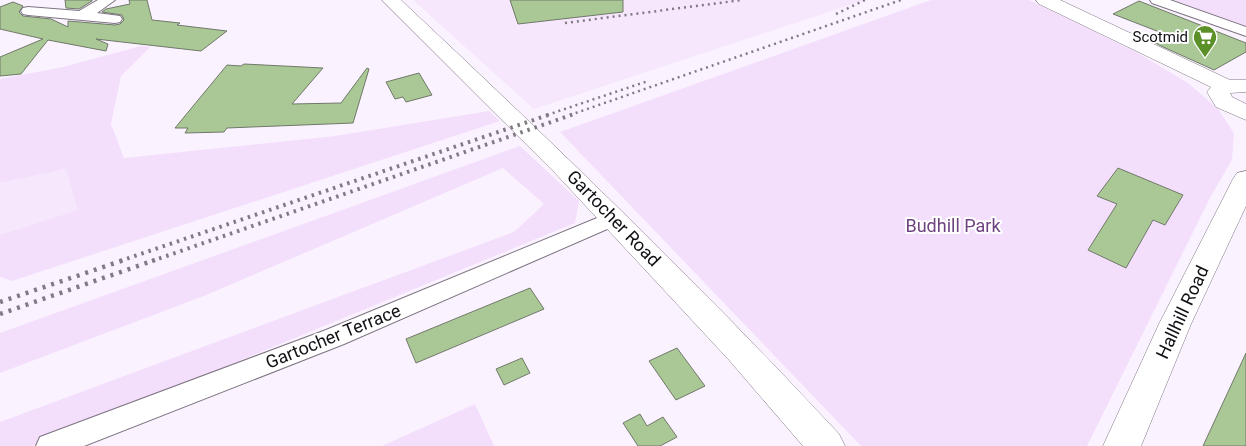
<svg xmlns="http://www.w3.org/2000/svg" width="1246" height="446" viewBox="0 0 1246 446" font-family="Roboto,sans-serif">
	<rect width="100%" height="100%" fill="#fbf2ff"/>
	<g fill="#f6e7fd">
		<path d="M413,0H865L534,109Z"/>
		<path d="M67,169L79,210L0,235V183Z"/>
	</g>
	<g fill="#f3dffc">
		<path d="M931,0H1029L1136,52L1188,83L1218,109L1234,133L1232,160L1211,196L1087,446H861L560,132Z"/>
		<path d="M1174,0H1246V26Z"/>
		<path d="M141,46L150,47L121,76L111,124L124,158L335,136L489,111L500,121L12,281L0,277V235L78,210L66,169L0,183V79L63,67Z"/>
		<path d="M520,146L579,201L575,223L32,446H0V422L514,232L544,204L503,168L204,296L0,373V333Z"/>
		<path d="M475,404L494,446H382Z"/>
	</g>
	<g fill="#aac895" stroke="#70786a">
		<path d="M65,0H92V1L79,9L66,8Z"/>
		<path d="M129,0H147L152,20L180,23L177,25L227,31L201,51L96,39L108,44L106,51L48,40L21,74L0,76V57L43,39L0,29V7L13,2L23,6L19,12L23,16L51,19L68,27V21L115,25L120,24L124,20L122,15L102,12L106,9L130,4Z"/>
		<path d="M510,0H623V12L518,24Z"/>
		<path d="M1139,1L1246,43V52L1214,70L1161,46L1150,40L1162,33L1113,14Z"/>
		<path d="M244,64L323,68L292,104L341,103L367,68L369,69L353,123L227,128L224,132L185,133L188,128H175L227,65L241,66Z"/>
		<path d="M419,73L432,95L406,102L403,97L395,99L386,82Z"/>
		<path d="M1118,168L1183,195L1165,225L1153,220L1126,268L1088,250L1117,204L1097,196Z"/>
		<path d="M530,288L544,309L416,363L406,339Z"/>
		<path d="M677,348L705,386L676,400L649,361Z"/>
		<path d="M1246,353V446H1203Z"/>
		<path d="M522,358L530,373L504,385L496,369Z"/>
		<path d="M640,414L647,426L663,417L677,437L660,446H638L623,423Z"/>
	</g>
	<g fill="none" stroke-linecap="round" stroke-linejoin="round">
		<g stroke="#7e7482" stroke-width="2">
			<g id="street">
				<path d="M98,0H115L97,13L120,16L122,19L120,22L115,23L28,15L23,14L21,11L23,8L28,7L79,11Z"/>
				<path d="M1150,0H1170L1246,27V36L1152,3Z"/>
				<path d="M614,211L621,213L625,218L621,223L344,344L84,446H36L40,437L326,330Z"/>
			</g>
		</g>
		<g stroke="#7e7482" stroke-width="1">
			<g id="secondary">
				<path d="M382,0H401C551,141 699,283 839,434L845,446H803L729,360L556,174Z"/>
				<path d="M1036,0H1060L1230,80H1246V92L1230,93L1232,97L1246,104V120L1216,107L1207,92L1211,87L1039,4Z"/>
				<path d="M1246,171V206L1191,324L1141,446H1103L1159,324L1233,179L1237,173Z"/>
			</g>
		</g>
		<use href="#street" fill="#fff" fill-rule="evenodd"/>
		<use href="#secondary" fill="#fff" fill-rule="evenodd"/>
		<g stroke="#807a83" stroke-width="2.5" stroke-dasharray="2 4" stroke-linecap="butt">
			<path d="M836,14L865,0"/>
			<path d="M565,23L742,0"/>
			<path d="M547,115L648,81"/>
			<path d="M570,115L901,0"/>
		</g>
		<g stroke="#807a83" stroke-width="4" stroke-dasharray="2.5 5" stroke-linecap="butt">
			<path d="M120,261L551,114"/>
			<path d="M152,261L574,114"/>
		</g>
		<g stroke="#807a83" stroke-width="4.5" stroke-dasharray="3 6" stroke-linecap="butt">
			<path d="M0,302L124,260"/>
			<path d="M0,314L155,260"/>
		</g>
	</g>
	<defs>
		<g id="supermarket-pin" transform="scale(1.25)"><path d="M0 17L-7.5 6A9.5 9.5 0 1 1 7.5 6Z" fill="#5b8f28" stroke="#fff"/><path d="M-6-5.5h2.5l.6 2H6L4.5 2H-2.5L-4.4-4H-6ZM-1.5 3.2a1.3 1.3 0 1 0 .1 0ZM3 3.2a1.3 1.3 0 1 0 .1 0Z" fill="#fff"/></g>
	</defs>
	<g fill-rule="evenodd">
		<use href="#supermarket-pin" x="1205" y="37"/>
	</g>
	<g text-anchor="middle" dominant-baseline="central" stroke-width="4" stroke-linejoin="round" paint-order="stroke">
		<g font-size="15" fill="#131015" stroke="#fff" text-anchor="end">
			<text x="1188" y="37">Scotmid</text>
		</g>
		<g font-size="18" fill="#131015" stroke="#fff">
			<text transform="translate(614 218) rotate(46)">Gartocher Road</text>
			<text transform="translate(1182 312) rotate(-65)">Hallhill Road</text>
			<text transform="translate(333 336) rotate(-22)">Gartocher Terrace</text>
		</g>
		<g font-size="18" fill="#6f4380" stroke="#fff">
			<text x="953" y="225">Budhill Park</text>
		</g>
	</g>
</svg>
